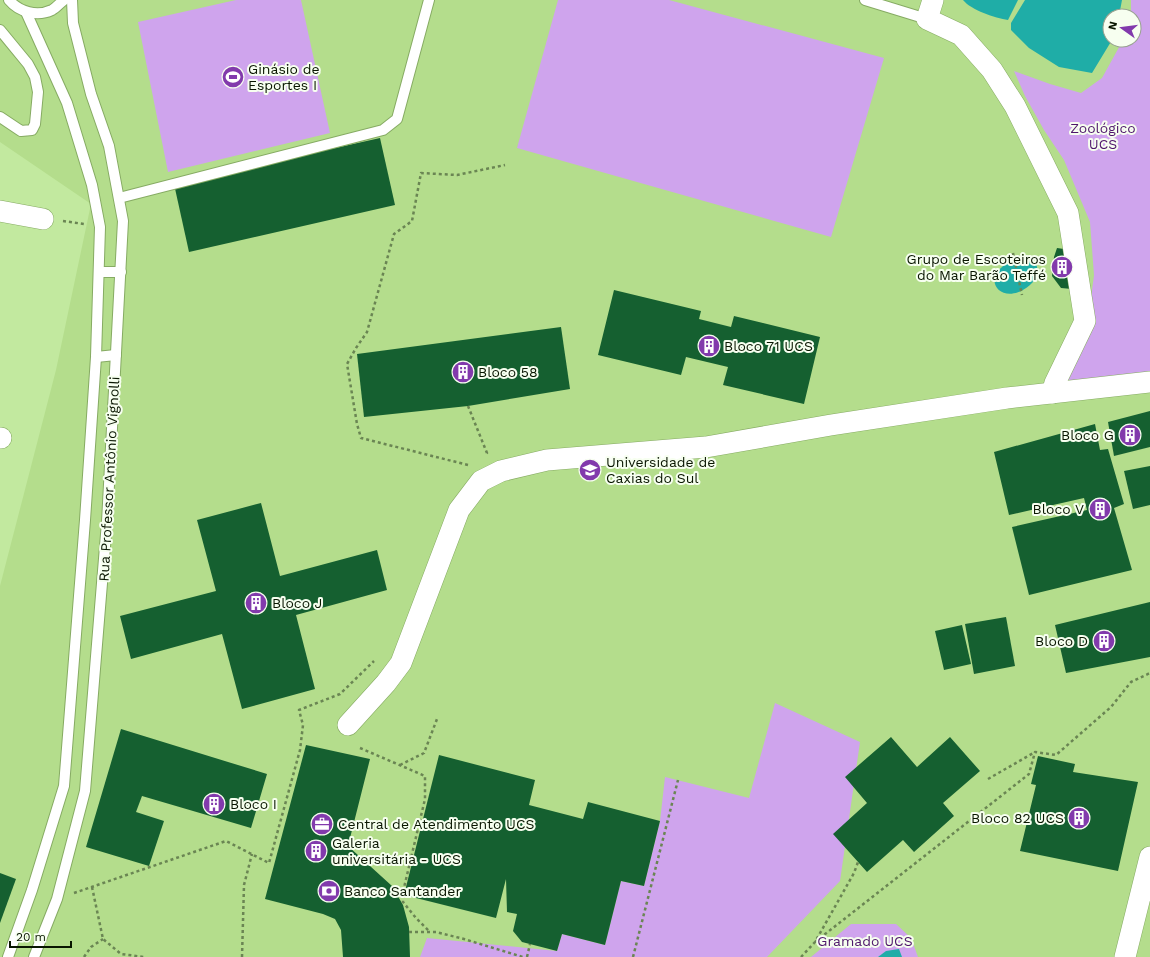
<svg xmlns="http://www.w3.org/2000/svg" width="1150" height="957" viewBox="0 0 1150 957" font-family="'Work Sans',sans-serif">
	<rect width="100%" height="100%" fill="#c2e99f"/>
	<path fill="#b4dd8c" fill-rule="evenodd" d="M0,0H1150V957H0V586L56,370L91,204L0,142ZM1110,16H1134V40H1110Z"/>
	<g fill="#cfa4ed">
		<path d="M236,0H301L330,133L168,172L138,22Z"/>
		<path d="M558,0H669L884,58L831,237L517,148Z"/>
		<path d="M1131,0H1150V371L1111,380L1062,386L1088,321L1094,275L1090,222L1064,160L1044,130L1025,96L1014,71L1050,84L1081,93L1102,78L1123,40H1134V16H1130L1131,10Z"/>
		<path d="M775,703L860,742L840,881L767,957H420L427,938L557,951L562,934L605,945L621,881L644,886L660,821L665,777L749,798Z"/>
		<path d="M851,924H896L911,938L918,957H811Z"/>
	</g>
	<g fill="#1fada7">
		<path d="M963,0H1018L1008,20C995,18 971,10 963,0Z"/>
		<path d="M1025,0H1122L1119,16H1110V40H1112L1092,73L1059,67L1029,48L1011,30V23Z"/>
		<path d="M1019,257C1035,260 1037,258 1038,276C1008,317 968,277 1019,257Z"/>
		<path d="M899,949L902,957H878L886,951Z"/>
	</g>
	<g fill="#156030">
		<path d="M380,138L395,205L189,252L174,184Z"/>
		<path d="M1057,248L1071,250L1072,289L1061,288L1052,276L1054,257Z"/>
		<path d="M614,290L701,311L699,319L731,327L734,316L820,337L804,404L723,385L728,367L686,357L681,375L598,355Z"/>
		<path d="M561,327L570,389L468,406L364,417L357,354Z"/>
		<path d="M1150,411V447L1114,456L1108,422Z"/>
		<path d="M1095,424L1100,450L1108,449L1124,504L1114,508L1132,570L1029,595L1012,527L1087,510L1084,498L1009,515L994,452Z"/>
		<path d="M1150,466V505L1133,509L1124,471Z"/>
		<path d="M261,503L280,576L377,550L387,590L296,615L315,689L242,709L222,634L131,659L120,616L216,591L197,520Z"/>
		<path d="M1150,602V657L1066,673L1055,625Z"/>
		<path d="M1006,617L1015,666L974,674L965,624Z"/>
		<path d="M962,625L971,664L944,670L935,631Z"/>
		<path d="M121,729L267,774L251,828L142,796L136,812L164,821L149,866L86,847Z"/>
		<path d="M891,737L917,767L950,737L980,771L943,803L954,816L914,852L903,840L867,872L833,834L867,803L845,777Z"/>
		<path d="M306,745L370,759L348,846L392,886L403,905L409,927L410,957H343L341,930L335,919L323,914L265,899Z"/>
		<path d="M439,755L535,780L529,805L583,819L588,802L660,821L644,886L621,881L605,945L562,934L557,951L522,942L513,931L517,914L507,912L506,879L496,918L404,895Z"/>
		<path d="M1038,756L1075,764L1073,772L1138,782L1118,871L1020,851L1036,785L1031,784Z"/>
		<path d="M0,873L16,879L0,923Z"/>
	</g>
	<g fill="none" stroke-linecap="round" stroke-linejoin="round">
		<g stroke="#86ab63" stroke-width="12">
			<g id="service">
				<path d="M9,0C19,12 37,17 52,10C56,8 60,3 64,0"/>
				<path d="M865,0L927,19"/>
				<path d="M0,30L28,64L35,77L38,92L35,124L32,130L21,131L0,117"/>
				<path d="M119,198L383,130L397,119L429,0"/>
				<path d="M99,272H121"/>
				<path d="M96,357L116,355"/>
				<path d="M8,957L32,890L64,786L85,520L96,357L100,227L92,185L67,103L26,12"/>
				<path d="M34,957L57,899L85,791L107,522L123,221L109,146L91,94L73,23L72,0"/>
			</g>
		</g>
		<g stroke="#86ab63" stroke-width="22">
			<g id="minor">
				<path d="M933,0L927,19L961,35L992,70L1015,106L1068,213L1085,321L1055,383L1052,393"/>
				<path d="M0,211L43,219"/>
				<path d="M0,438H1"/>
				<path d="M348,725L386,683L401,663L459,510L481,481L501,471L547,460L706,447L831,425L1007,398L1150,382"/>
				<path d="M1125,957L1150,857"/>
			</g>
		</g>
		<g stroke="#6a8553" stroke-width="2.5" stroke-dasharray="3 3" stroke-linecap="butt">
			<path d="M63,221L84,224"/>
			<path d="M1013,253L1022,295"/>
			<path d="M468,406L487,453L485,454"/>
			<path d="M468,465L361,438L357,424L347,364L356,348L367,332L394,234L412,221L421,173L457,175L505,165"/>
			<path d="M360,748L425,776V799L403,892V902L416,918L430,932"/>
			<path d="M400,765L424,753L437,719"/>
			<path d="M988,779L1035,752"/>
			<path d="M92,887L103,939L121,954L144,957"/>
			<path d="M74,893L226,841L269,863L300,750L303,725L299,710L340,694L374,661"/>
			<path d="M409,932H436L464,939L523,957"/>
			<path d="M815,942L1029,774L1035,752L1056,755L1111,707L1131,682L1150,673"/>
			<path d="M84,957L91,947L103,939"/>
			<path d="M242,957L244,885L252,854"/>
			<path d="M527,957L530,944"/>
			<path d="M633,957L678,780"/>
			<path d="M801,957L815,942L854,873L858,862"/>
		</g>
		<use href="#service" stroke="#fff" stroke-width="10"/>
		<use href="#minor" stroke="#fff" stroke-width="21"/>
	</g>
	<defs>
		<g id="stadium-disc" transform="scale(1.15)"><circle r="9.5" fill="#823aac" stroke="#f7fff0"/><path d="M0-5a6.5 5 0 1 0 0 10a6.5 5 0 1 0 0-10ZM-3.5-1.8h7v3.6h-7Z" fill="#fff"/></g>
		<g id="building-disc" transform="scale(1.15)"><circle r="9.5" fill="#823aac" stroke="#f7fff0"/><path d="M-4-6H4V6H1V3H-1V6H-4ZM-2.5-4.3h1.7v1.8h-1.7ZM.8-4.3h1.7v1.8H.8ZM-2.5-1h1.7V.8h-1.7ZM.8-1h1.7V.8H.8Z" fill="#fff"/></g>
		<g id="university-disc" transform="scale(1.15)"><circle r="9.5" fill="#823aac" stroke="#f7fff0"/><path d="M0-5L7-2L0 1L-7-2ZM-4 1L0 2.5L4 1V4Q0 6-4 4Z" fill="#fff"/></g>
		<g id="office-disc" transform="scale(1.15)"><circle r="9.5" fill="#823aac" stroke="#f7fff0"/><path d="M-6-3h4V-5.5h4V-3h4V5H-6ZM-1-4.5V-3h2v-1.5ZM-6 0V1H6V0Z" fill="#fff"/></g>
		<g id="bank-disc" transform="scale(1.15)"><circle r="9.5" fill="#823aac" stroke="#f7fff0"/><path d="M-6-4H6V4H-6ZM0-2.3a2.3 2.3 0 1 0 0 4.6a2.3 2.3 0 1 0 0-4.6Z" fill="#fff"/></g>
	</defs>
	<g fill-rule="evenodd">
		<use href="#stadium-disc" x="233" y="77"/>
		<use href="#building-disc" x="1062" y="267"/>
		<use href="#building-disc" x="709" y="346"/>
		<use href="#building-disc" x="463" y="372"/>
		<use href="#building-disc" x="1130" y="435"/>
		<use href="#university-disc" x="590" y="470"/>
		<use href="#building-disc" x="1100" y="509"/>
		<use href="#building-disc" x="256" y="603"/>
		<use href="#building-disc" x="1104" y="641"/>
		<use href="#building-disc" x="214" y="804"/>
		<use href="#building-disc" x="1079" y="818"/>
		<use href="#office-disc" x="322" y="824"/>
		<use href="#building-disc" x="316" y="851"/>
		<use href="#bank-disc" x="329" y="891"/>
	</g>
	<g text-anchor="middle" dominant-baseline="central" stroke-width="4" stroke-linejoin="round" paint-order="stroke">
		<g font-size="14" fill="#091600" stroke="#f7fff0" text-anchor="start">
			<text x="248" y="69">Ginásio de<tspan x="248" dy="16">Esportes I</tspan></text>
			<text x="1046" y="259" text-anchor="end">Grupo de Escoteiros<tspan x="1046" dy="16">do Mar Barão Teffé</tspan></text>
			<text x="724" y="346">Bloco 71 UCS</text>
			<text x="478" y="372">Bloco 58</text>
			<text x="1114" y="435" text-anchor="end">Bloco G</text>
			<text x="606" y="462">Universidade de<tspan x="606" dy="16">Caxias do Sul</tspan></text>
			<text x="1084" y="509" text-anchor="end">Bloco V</text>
			<text x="272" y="603">Bloco J</text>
			<text x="1088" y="641" text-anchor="end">Bloco D</text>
			<text x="230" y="804">Bloco I</text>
			<text x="1064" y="818" text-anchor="end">Bloco 82 UCS</text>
			<text x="338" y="824">Central de Atendimento UCS</text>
			<text x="332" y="843">Galeria<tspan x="332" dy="16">universitária - UCS</tspan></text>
			<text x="344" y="891">Banco Santander</text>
		</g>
		<g font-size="14" fill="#4e166b" stroke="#f7fff0">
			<text x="1103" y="128">Zoológico<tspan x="1103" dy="16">UCS</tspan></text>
			<text x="865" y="941">Gramado UCS</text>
		</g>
		<g font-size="14" fill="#091600" stroke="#f7fff0">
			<text transform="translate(109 479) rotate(-87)">Rua Professor Antônio Vignolli</text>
		</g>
	</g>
	<g transform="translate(1122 28) rotate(284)"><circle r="19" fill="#f7fff0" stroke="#98a290"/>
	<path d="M0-3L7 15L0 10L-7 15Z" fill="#823aac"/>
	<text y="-6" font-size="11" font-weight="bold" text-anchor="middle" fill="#091600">N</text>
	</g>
	<path d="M10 941v6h61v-6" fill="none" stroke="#091600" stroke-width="2"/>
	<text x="16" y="941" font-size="12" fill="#091600" stroke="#f7fff0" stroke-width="3" paint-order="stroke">20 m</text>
</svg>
